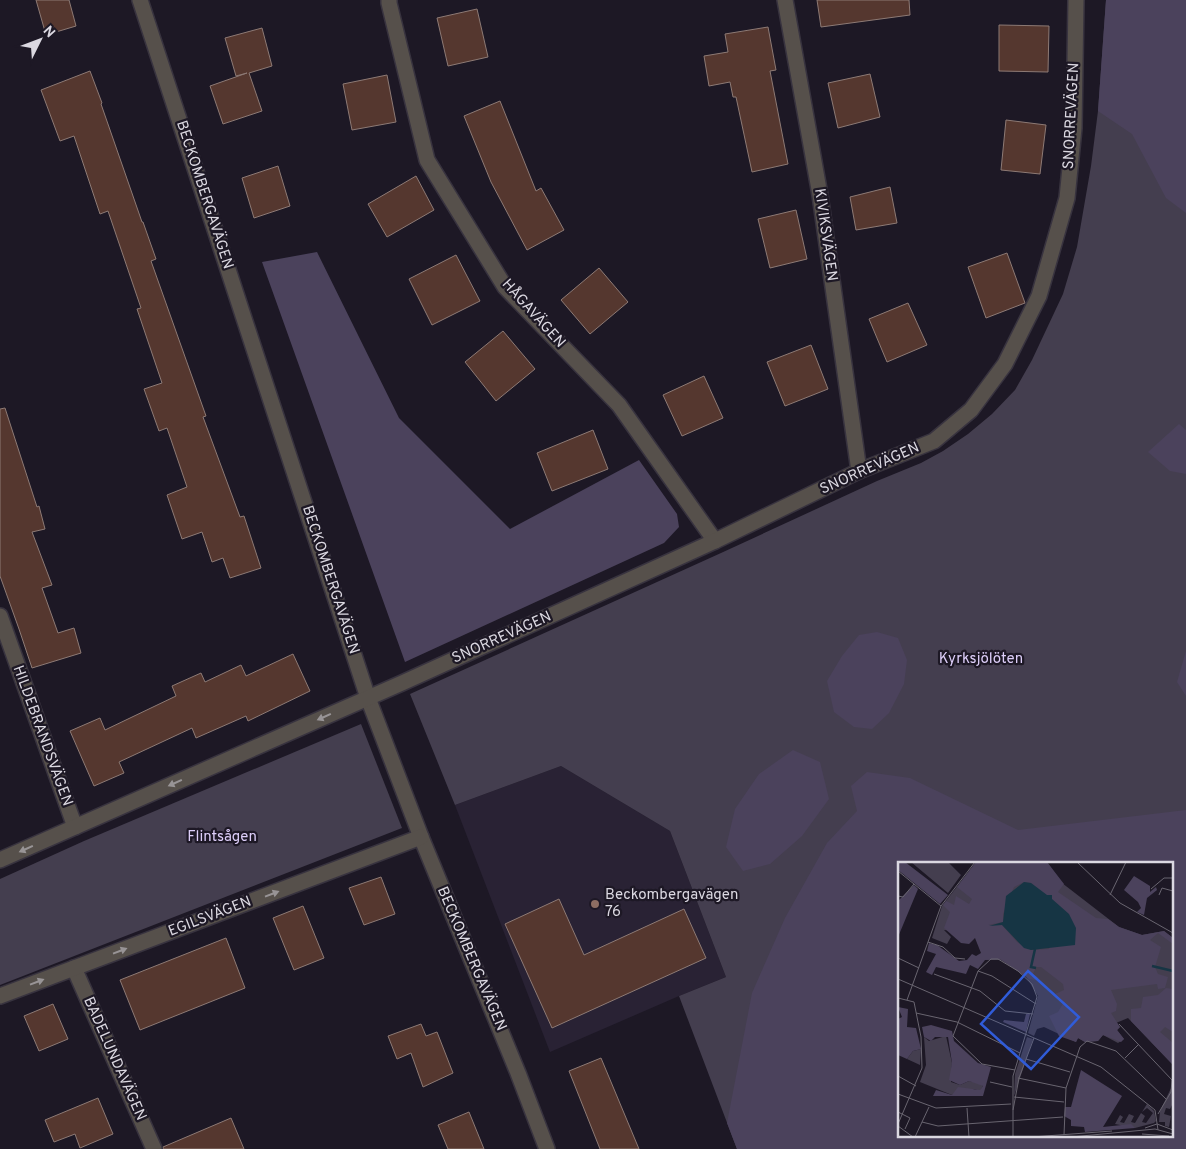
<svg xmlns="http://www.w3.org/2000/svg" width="1186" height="1149" viewBox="0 0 1186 1149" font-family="Overpass,sans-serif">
	<rect width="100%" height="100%" fill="#1d1825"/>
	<path fill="#292234" d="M561,766L670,831L726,977L679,996L550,1052L455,805Z"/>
	<g fill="#443e4f" fill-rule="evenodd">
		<path d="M1106,0H1186V1149H737L679,996L726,977L670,831L561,766L455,805L410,694L721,553L877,481L921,463L943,451L968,434L992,414L1015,390L1032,360L1063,294L1077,247L1091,166L1098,111ZM900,863H1172V1135H900Z"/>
		<path d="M361,724L402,828L0,985V879L84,841Z"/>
	</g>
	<g fill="#4b425c" fill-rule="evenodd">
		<path d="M1106,0H1186V213L1166,198L1132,134L1098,111Z"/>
		<path d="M317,252L399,418L510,529L639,460L677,514L679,527L664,543L405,662L262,262Z"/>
		<path d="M1179,424L1186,430V474L1170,471L1148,452Z"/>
		<path d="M877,632L898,638L907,660L904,684L889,713L872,729L854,727L834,712L827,681L842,656L859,635Z"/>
		<path d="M1186,651V696L1177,682Z"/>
		<path d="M793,750L820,762L829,799L802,836L770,864L743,871L726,847L735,809L759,774Z"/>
		<path d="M867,772L910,778L1018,830L1186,810V1149H737L727,1123L752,993L785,918L827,843L857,811L851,786ZM900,863H1172V1135H900Z"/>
	</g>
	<g fill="#55372f" stroke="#8d7a75">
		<path d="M36,0H69L76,26L46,35Z"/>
		<path d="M817,0H909L910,15L821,27Z"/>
		<path d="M477,9L488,57L448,66L437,18Z"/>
		<path d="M999,25L1049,26L1048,72L999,71Z"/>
		<path d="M768,27L776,70L770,71L788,164L752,172L736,97H733L730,82L709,86L704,56L728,52L725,34Z"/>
		<path d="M262,28L272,66L249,73L262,111L223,124L210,86L247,73L236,76L225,38Z"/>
		<path d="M90,71L102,103L101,104L142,222H143L156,259L151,261L206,416L203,417L240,517L244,516L261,568L230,578L223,558L212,562L202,532L182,539L167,495L187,487L167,428L159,431L144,389L162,383L137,309L141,308L108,211L100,214L74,136L60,141L41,90Z"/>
		<path d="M870,74L880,117L838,128L828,83Z"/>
		<path d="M387,75L396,122L352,130L343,84Z"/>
		<path d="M500,101L536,191L541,188L564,230L527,250L491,182L464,116Z"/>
		<path d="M1006,120L1046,125L1040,174L1001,170Z"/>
		<path d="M278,166L290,206L254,218L242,178Z"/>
		<path d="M416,176L434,210L387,237L368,204Z"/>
		<path d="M890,187L897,223L856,230L850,197Z"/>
		<path d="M796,210L807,259L770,268L758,219Z"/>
		<path d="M1007,253L1025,303L986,318L968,267Z"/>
		<path d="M456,255L480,301L432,325L409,279Z"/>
		<path d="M599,268L628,302L590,334L561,300Z"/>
		<path d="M908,303L927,345L887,362L869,319Z"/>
		<path d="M503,331L535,369L496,401L465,362Z"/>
		<path d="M811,345L828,389L785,406L767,362Z"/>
		<path d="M704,376L723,418L682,436L663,395Z"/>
		<path d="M5,408L37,507L39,506L45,529L32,532L52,585L42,588L58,633L74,628L81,653L32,668L19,629L0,576V409Z"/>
		<path d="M593,430L608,469L552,491L537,453Z"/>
		<path d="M293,654L310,691L248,721L246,716L196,738L192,728L119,762L124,773L94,786L70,731L100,718L105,730L176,696L172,686L201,673L205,682L241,665L246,676Z"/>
		<path d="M381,877L395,914L364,925L349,888Z"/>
		<path d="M559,899L584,955L684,909L706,958L552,1028L505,924Z"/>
		<path d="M303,906L324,958L294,970L273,918Z"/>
		<path d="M226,938L245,988L140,1030L120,980Z"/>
		<path d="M53,1004L68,1039L39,1051L24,1016Z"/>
		<path d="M421,1024L426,1036L437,1032L453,1073L423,1087L411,1053L397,1059L388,1036Z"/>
		<path d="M601,1058L639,1149H600L569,1071Z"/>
		<path d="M98,1098L113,1134L80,1148L75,1134L54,1142L45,1120Z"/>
		<path d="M469,1112L484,1149H448L438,1125Z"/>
		<path d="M231,1118L244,1149H163V1147Z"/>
	</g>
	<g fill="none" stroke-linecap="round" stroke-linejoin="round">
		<g stroke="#38333f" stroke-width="18">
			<g id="street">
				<path d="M140,0L368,698L421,837L518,1073L547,1149"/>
				<path d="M389,0V3L427,160L505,287L619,405L715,541"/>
				<path d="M785,0L820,195L859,471"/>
				<path d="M0,616L75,827"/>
				<path d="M0,860L402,683L715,541L859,471L934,441L971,410L1005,364L1039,296L1067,198L1074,128L1076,0"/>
				<path d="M74,968L154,1149"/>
				<path d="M0,996L421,837"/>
			</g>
		</g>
		<use href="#street" stroke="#56504b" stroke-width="15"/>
	</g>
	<defs><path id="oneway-solid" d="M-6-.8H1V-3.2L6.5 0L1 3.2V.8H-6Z" transform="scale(1.25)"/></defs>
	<g fill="#989496">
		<use href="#oneway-solid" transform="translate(324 717) rotate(156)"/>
		<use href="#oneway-solid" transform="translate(175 783) rotate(156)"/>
		<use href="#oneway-solid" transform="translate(26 849) rotate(156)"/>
		<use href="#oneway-solid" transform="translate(272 894) rotate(-21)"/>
		<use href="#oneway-solid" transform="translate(120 951) rotate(-21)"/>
		<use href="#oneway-solid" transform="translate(37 982) rotate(-21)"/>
	</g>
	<circle fill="#8d6e63" stroke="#1d1825" stroke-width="2" cx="595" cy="904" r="5"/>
	<g text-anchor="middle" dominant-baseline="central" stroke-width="4.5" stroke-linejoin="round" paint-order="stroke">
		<g font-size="15" fill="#dbd8e1" stroke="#1d1825">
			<text transform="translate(1072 116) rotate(-87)">SNORREVÄGEN</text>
			<text transform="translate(204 195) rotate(72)">BECKOMBERGAVÄGEN</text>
			<text transform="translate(825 235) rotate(82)">KIVIKSVÄGEN</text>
			<text transform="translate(533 314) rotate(48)">HÅGAVÄGEN</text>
			<text transform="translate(870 469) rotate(-24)">SNORREVÄGEN</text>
			<text transform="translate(330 580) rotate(72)">BECKOMBERGAVÄGEN</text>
			<text transform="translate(502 638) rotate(-24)">SNORREVÄGEN</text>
			<text transform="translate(42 736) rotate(70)">HILDEBRANDSVÄGEN</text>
			<text transform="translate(210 917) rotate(-21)">EGILSVÄGEN</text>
			<text transform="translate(471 959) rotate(67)">BECKOMBERGAVÄGEN</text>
			<text transform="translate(114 1059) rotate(66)">BADELUNDAVÄGEN</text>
		</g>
		<g font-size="15" fill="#ddcef9" stroke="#1d1825">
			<text x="981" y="659">Kyrksjölöten</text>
			<text x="222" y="837">Flintsågen</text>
		</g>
		<g font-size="15" fill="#dbd8e1" stroke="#1d1825" text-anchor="start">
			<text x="605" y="895">Beckombergavägen<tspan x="605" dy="17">76</tspan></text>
		</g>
	</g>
	<g transform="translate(898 862)">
		<rect width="275" height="275" fill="#1d1825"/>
		<path d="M13,0H50L63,13L50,31ZM78,0H149L164,21L221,65L244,73L266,69L275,76V203L230,156L218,161L222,165L219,168L226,177L220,181L205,173L200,179L187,180L180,176L178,180L146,165L139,167L136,174L130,171L140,134L127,113L103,98H87L78,71L46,68L53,75L49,82L34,76L44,44ZM48,174L54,201L53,220L62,223L71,219L82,221L85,224L82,229L76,227L54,233L22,220L28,203L26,175L31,179ZM129,175L135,177L116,234L117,212ZM23,187L22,203L9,197L15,189ZM275,222V241L272,247L268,246L266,252L273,254L271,265L267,264V260H261L262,249ZM249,242L256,249L258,259L256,261L237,266L217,262L222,253L225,255L222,260L226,261L231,252L236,254L233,260L237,261L243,251L247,254L244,260L248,261L255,251L249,246L244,250Z" fill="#443e4f"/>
		<path d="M0,0H7L50,33L42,42L0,8ZM78,0H149L166,22L160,30L198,56L210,57L221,65L244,73L266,69L275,76V82L260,71L252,78L263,85L257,105L260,112L270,115L267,126L260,127L259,122L213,128L219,142L218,149L213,151L222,165L219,168L226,177L223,180L205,173L200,179L187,180L180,176L178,180L161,174L151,154L160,150L166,140L157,132L166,128L165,122L143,105H138L135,112L141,116L138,118L131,117L102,97L87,98L80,107L72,103L68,112L38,105L34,113L28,110L38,92L29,89L31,81L39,83L61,99L69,98L74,92L78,94L83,91L77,76L71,82L63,81L46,66L52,50L45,43L48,39L56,43L58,34L71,42L74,37L59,25ZM126,20L133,21L163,45L151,87L133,88L119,80L104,63H90L105,60V52L116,25ZM236,14L252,24V30L258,25L259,28L249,36L246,53L239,50L243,46L240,40L226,28ZM16,23L20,27L0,75V39ZM268,126L275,127V170L267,165L262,170L275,181V203L233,159V147L243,146L245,135L260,133ZM0,145L10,147L9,165L18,166L23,187L15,189L9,197L0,193V157L4,155ZM128,152H132L128,170L105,160L106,158L126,160ZM33,163L54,169L56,179L80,201L93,205L85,234H35L38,228L54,233L60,225L82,228L85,224L71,219L62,223L51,218L54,201L50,175H37L33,179L26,175L24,165ZM183,208L224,234L205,265L233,262L237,266L187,270L186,265L173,264V258L166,254L167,245H173Z" fill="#4b425c" fill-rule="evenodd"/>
		<path d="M126,20L133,21L149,33H154V37L171,52L178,66L177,83L133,88L126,86L104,63L91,64L105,60L108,34Z" fill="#163544"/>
		<path fill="none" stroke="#163544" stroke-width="2.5" d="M137,87L133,105L138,106M254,104L275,109"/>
		<path fill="none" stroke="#696570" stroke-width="1" d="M179,0L222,41L275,71M0,9L43,44M253,27L266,16H275M212,33L228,0M261,33L264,26L275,29M0,34L5,35L16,22M30,80L45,85L57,96L67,97M0,96L21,106M80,109L94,114L138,142M36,112L82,129L107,149L135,152M0,117L203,205L257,248L260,268M0,136L16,140M9,138L43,44L77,0M18,151L59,160L122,191M221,162L274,218L273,230L260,252M227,196L241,182M128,197L172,210M0,214L18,224M120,216L168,226M92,220L114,225M0,232L38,246L113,242M116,235L166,240M69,246L71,275M115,248L121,216L136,176M0,250L12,256L7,267M24,260L40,264L165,255M0,262L24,206L23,175L16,140M0,264L15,275M247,266L259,262L275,268M244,272L271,274M166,273L168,226L182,185L189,179L218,189L268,237M17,275L31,245M115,275V214L139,135L134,122L120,109L100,97H93L80,109L55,174L84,202L117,208M134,275L214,269M173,275L257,267L275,272"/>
		<path fill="#305cd9" fill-opacity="0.15" stroke="#305cd9" stroke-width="2.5" d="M130,109L181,155L133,207L83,162Z"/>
		<rect width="275" height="275" fill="none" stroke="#dbd8e1" stroke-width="2.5"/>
	</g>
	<g transform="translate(40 40) rotate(48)" stroke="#1d1825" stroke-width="4" paint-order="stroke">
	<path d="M0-4L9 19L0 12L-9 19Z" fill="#dbd8e1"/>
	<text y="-8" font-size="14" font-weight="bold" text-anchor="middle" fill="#dbd8e1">N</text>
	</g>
</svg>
